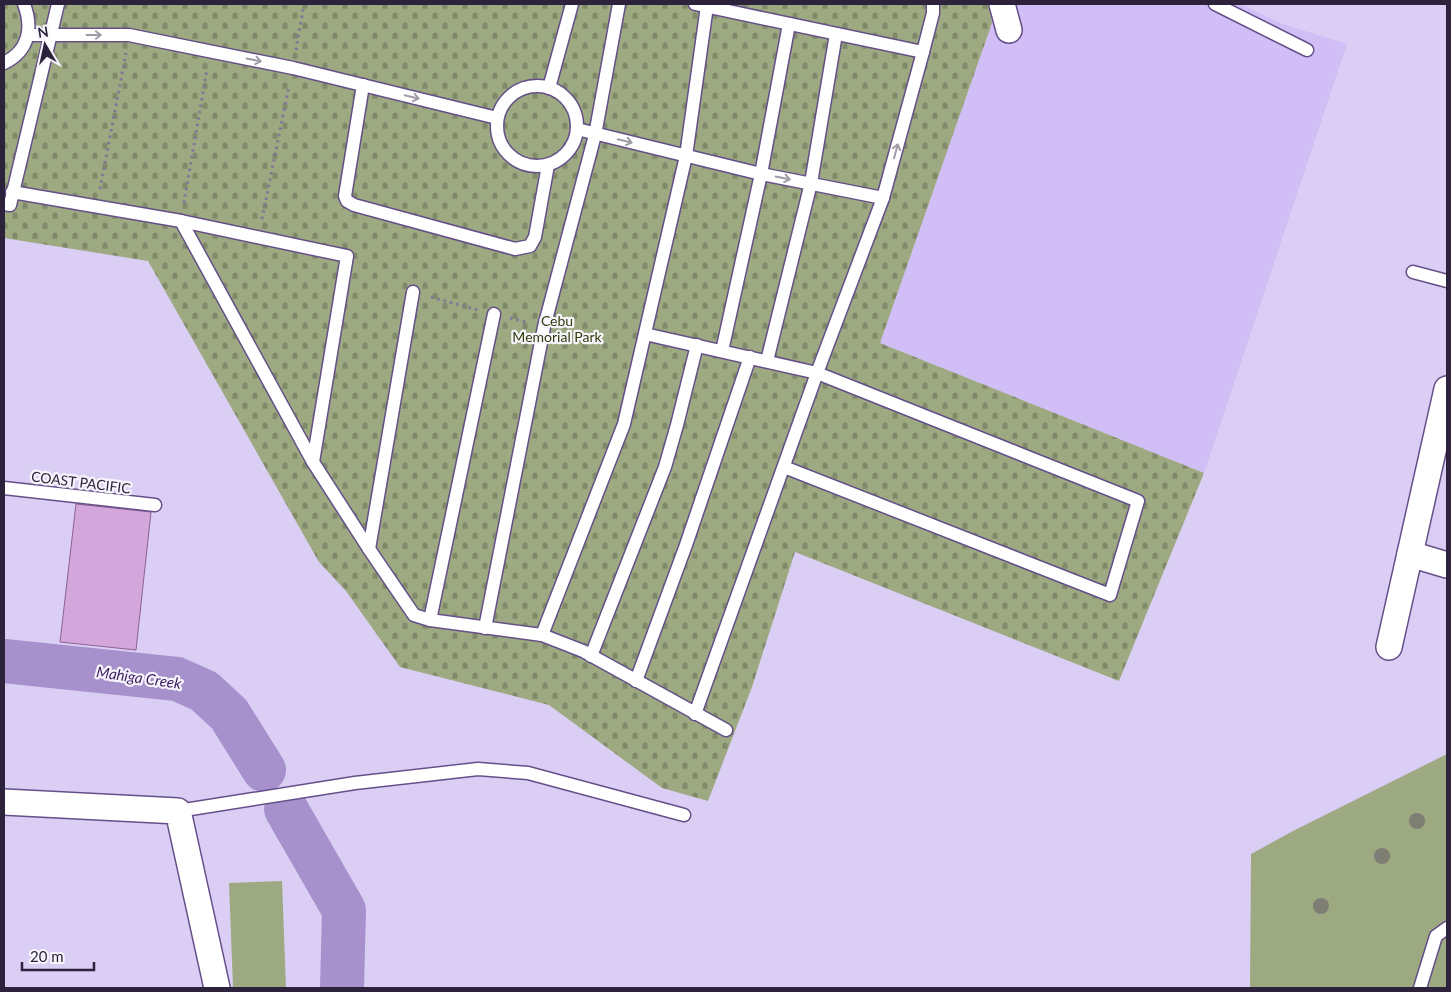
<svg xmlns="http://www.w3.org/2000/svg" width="1451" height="992" viewBox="0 0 1451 992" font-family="Lato,sans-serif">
	<defs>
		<pattern id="cemetery-stones" width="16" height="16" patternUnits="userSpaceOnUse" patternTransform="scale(1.25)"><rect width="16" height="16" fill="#9da980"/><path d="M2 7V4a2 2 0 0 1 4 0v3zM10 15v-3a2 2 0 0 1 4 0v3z" fill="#80896a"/></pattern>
	</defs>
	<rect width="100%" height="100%" fill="#dbcef5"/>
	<path fill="#d2bef7" d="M989,4H1240L1283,24L1347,44L1204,473L880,343L992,23Z"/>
	<g fill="#9da980">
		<path d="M1447,754V988H1250L1251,854L1293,831Z"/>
		<path d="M282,881L286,988H233L229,883Z"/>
	</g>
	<path fill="url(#cemetery-stones)" d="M4,4H989L992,23L880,343L1204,473L1119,681L795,552L752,687L708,801L662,788L549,705L400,667L346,591L319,562L148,261L4,238Z"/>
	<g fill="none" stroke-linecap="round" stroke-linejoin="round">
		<g stroke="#a791cd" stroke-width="44">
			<path d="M4,661L177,679L204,691L229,714L264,770"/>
			<path d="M286,809L344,910L342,988"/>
		</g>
	</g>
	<path fill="#d3a6dc" stroke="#8d6195" d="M76,504L151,512L136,650L60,642Z"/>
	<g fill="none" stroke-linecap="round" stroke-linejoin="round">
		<g stroke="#654f88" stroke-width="15">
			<g id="service">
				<path d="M695,4L923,52"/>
				<path d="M1215,4L1307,50"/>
				<path d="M28,35H129L293,68L497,118"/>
				<path d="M4,63C29,51 33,28 24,4"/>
				<path d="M363,85L345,196L347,201L354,205L515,249L530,246L535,237L548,165"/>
				<circle cx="537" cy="126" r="40"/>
				<path d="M549,88L572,4"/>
				<path d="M577,129L761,174L883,198"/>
				<path d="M12,192L181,221L313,462L369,549L414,615L430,620L542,635L583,651L726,730"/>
				<path d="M4,204L10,205L58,4"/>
				<path d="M181,221L347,256L313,462"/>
				<path d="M1413,272L1447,281"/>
				<path d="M645,334L817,373L1138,501L1110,595L784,467"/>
				<path d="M722,351L761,174L789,24"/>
				<path d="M767,361L811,183L836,34"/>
				<path d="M4,488L155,505"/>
				<path d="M369,549L413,292"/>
				<path d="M430,620L494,314"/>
				<path d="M485,628L544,327L595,135L619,4"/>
				<path d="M542,635L624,424L686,156L707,6"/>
				<path d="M591,656L665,467L677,425L697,345"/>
				<path d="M636,681L686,545L750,357"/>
				<path d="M695,714L817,373L883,198L923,52L933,13V4"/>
				<path d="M178,811L355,783L478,769L528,773L684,815"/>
				<path d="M1420,988L1436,936L1447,928"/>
			</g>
		</g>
		<g stroke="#654f88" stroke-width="28">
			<g id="minor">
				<path d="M1002,4L1009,30"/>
				<path d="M1410,554L1447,565"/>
				<path d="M1389,647L1447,389"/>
				<path d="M4,802L178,811L217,988"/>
			</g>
		</g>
		<g stroke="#837797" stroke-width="3" stroke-dasharray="2.5 4" stroke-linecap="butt">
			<path d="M296,50L304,4"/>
			<path d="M100,189L126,53"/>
			<path d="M184,203L207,69"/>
			<path d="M262,219L289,86"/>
			<path d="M431,297L478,310"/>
			<path d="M510,318L526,322"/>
		</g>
		<use href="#service" stroke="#fff" stroke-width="12"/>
		<use href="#minor" stroke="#fff" stroke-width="25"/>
	</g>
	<g fill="#7e7e74">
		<circle cx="1417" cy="821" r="8"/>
		<circle cx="1382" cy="856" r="8"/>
		<circle cx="1321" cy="906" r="8"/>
	</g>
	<defs><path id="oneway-shaft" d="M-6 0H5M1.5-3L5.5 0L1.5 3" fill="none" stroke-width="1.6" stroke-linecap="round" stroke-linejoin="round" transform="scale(1.25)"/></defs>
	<g stroke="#a09ca7">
		<use href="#oneway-shaft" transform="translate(94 35)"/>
		<use href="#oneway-shaft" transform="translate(254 60) rotate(11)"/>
		<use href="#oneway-shaft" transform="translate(412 97) rotate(14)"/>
		<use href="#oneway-shaft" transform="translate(625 141) rotate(13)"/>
		<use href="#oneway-shaft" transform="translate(896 151) rotate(-75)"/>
		<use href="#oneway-shaft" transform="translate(783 178) rotate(11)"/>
	</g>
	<g text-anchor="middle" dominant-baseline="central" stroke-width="4.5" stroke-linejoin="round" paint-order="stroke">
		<g font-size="14" fill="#313c0a" stroke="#f7f5fc">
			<text x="557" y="320">Cebu<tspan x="557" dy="16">Memorial Park</tspan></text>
		</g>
		<g font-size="14" fill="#2c223b" stroke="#f7f5fc">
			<text transform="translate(81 482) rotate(7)">COAST PACIFIC</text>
		</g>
		<g font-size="15" font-style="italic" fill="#3c1a61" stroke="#f7f5fc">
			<text transform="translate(139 677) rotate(8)">Mahiga Creek</text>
		</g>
	</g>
	<rect width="1451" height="992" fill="none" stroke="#2c223b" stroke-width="10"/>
	<g transform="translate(45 45) rotate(351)" stroke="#f7f5fc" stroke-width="4" paint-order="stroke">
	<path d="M0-4L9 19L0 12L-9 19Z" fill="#2c223b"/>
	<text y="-8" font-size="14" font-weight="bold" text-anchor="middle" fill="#2c223b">N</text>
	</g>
	<path d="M22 962v8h72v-8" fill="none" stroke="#2c223b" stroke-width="2.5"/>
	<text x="30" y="962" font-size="15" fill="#2c223b" stroke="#f7f5fc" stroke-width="4" paint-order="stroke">20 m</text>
</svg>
